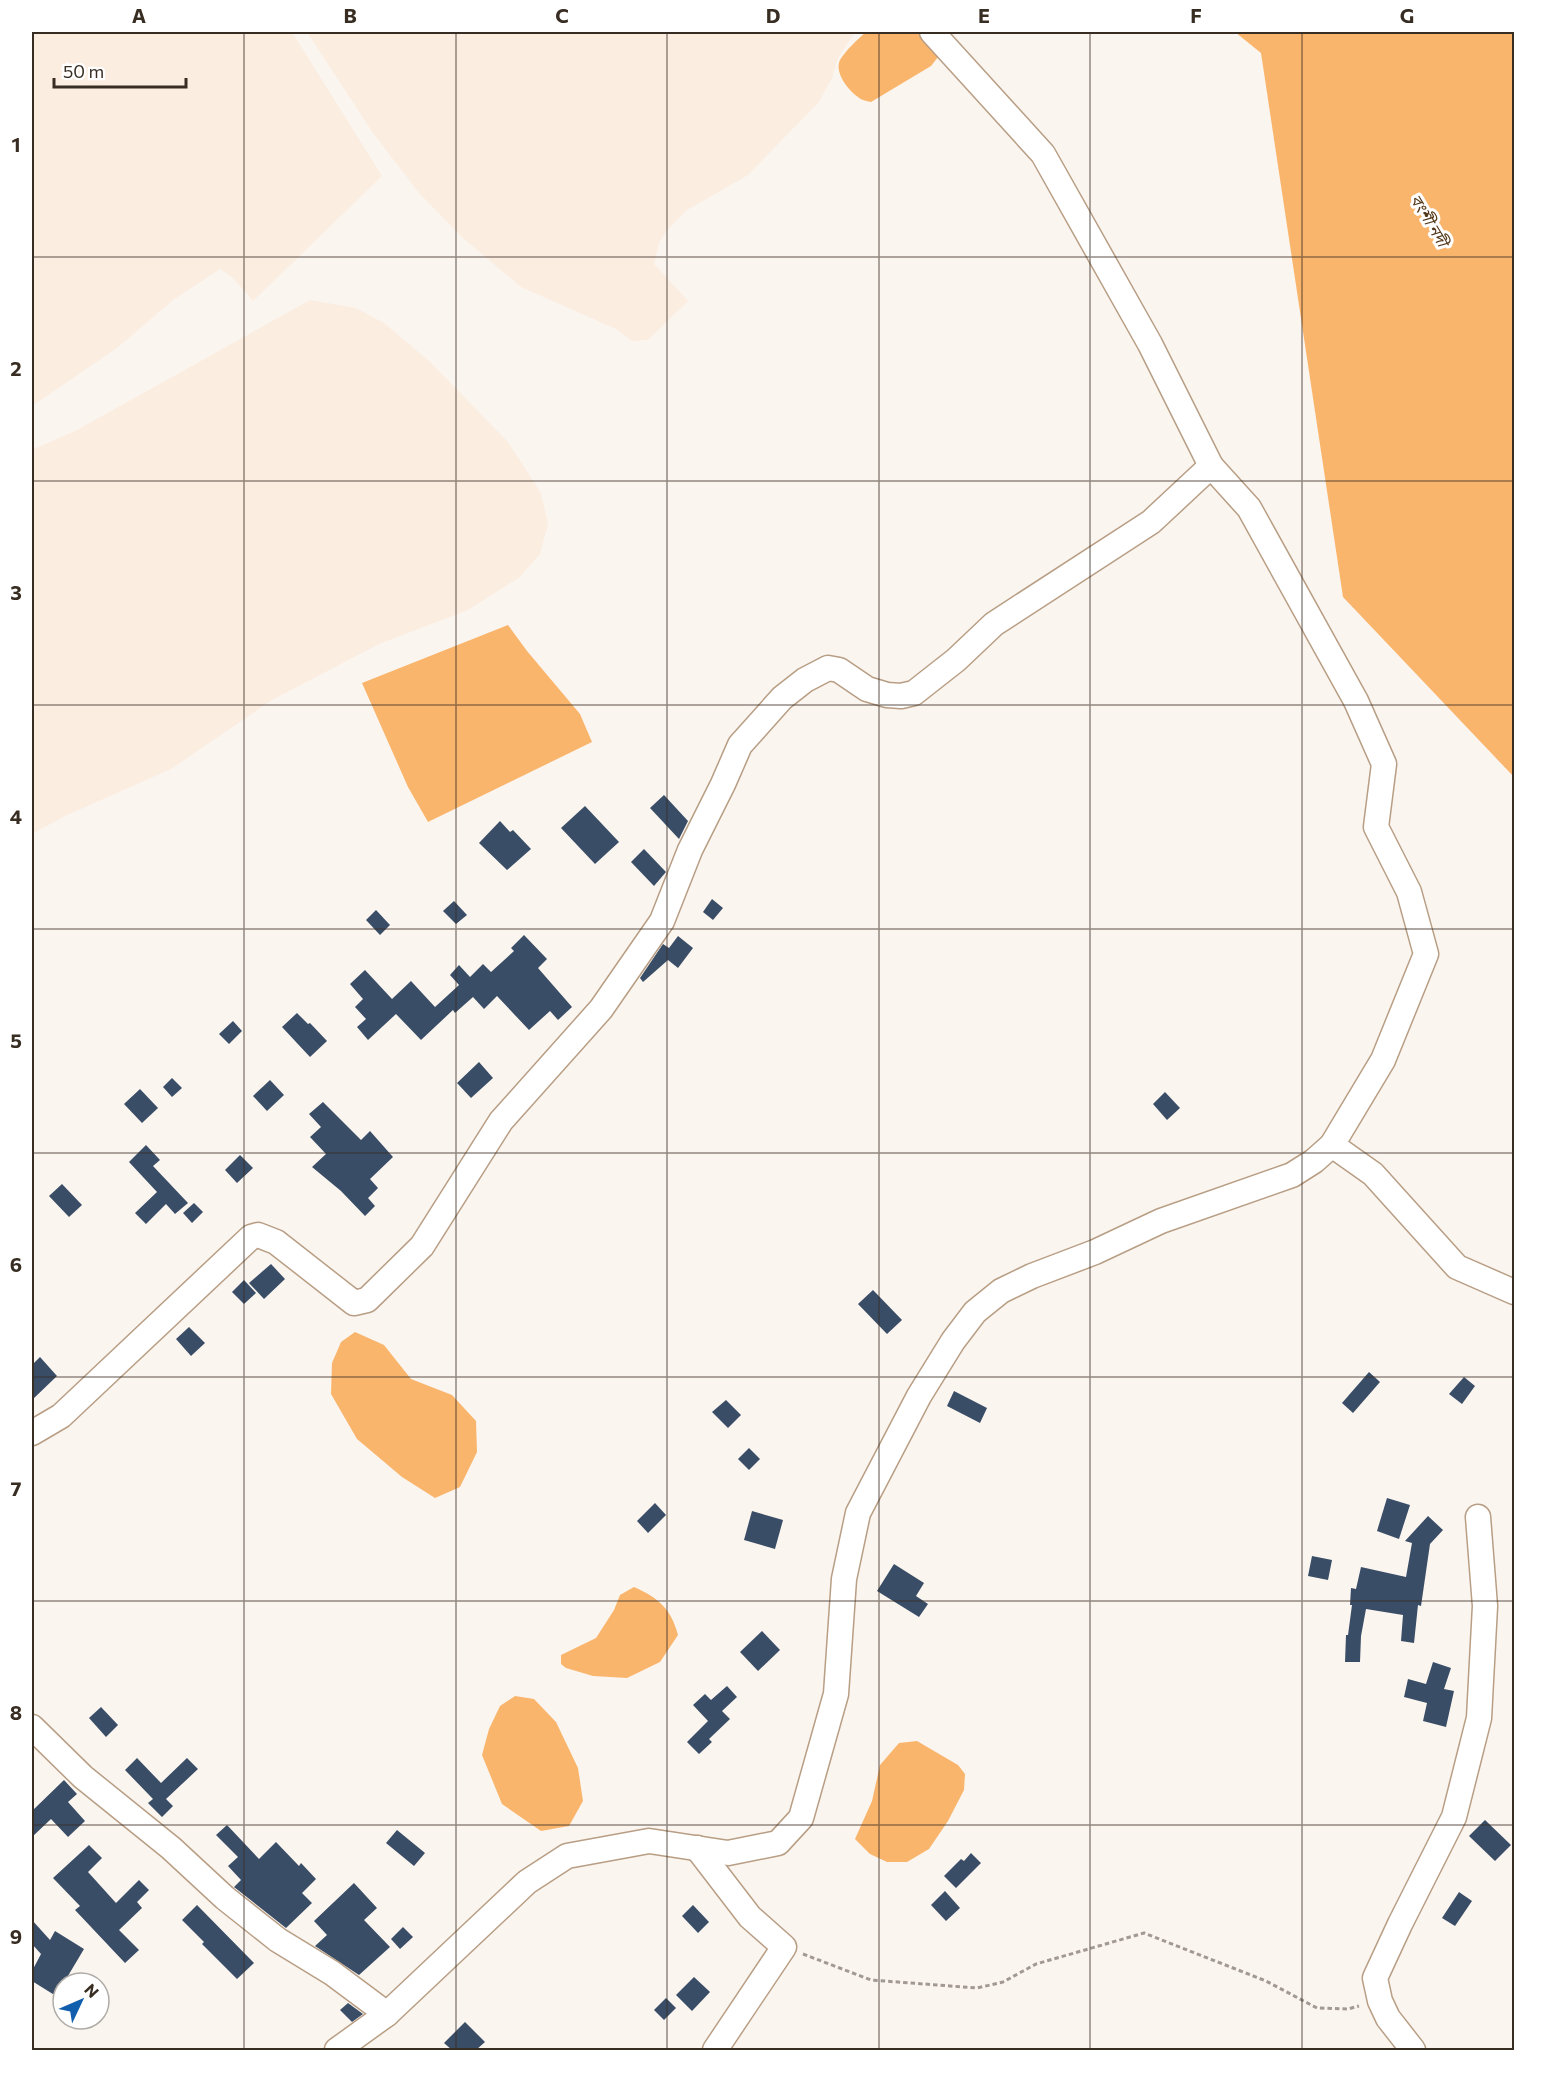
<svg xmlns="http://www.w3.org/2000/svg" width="1546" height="2082" viewBox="0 0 1546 2082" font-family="Commissioner,'Noto Sans Bengali',sans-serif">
	<rect width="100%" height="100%" fill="#fbf5f0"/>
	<g fill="#fbede0">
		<path d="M32,32H292L382,176L253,301L233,278L220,269L173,300L117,348L32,406Z"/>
		<path d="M307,32H855L838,58L832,78L818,103L748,175L687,210L667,230L659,243L654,264L688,301L648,340L632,341L616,329L521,287L463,238L419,193L373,133Z"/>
		<path d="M310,300L356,308L384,323L430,362L508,442L541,493L548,524L540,554L520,577L468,610L379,644L272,700L171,769L65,816L32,834V450L77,430Z"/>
	</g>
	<g fill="#fab56c">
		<path d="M866,32H919L938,57L931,66L871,102C866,101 861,100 858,97C848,90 834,72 840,60C846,50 858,39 866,32Z"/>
		<path d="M1235,32H1514V777L1343,597L1261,53Z"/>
		<path d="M508,625L527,651L580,714L592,742L428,822L408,787L362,683Z"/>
		<path d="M355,1332L384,1345L411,1379L452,1395L476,1421L477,1452L460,1487L435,1498L402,1477L357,1439L331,1394L332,1363L341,1342Z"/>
		<path d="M634,1587C659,1598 671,1609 678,1635L660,1662L627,1678L593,1676L566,1668L561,1664V1655L596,1638L614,1610L620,1595Z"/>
		<path d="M515,1696L534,1699L556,1722L578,1768L583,1801L569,1826L541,1831L502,1804L482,1755L489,1729L500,1706Z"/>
		<path d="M917,1741L958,1765L965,1774L964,1790L948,1821L929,1849L907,1862H887L870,1854L855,1839L872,1801L880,1765L899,1743Z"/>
	</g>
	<g fill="#3a4d66">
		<path d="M664,795L688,821L679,839L650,808Z"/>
		<path d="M585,806L619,842L595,864L561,828Z"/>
		<path d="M500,821L510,832L513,830L531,849L507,870L479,843Z"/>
		<path d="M644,849L666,872L654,886L631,862Z"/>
		<path d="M712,899L723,908L713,920L703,912Z"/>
		<path d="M454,901L467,915L456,924L443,911Z"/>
		<path d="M376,910L390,925L380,935L366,920Z"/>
		<path d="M524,935L547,959L538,968L572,1007L558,1020L550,1011L529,1030L497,996L484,1009L473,997L455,1013L453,1010L421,1040L396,1014L368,1040L357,1027L366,1019L355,1007L363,999L350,984L365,970L392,999L411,981L435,1007L459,985L450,975L459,965L470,977L483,964L491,972L514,951L511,948Z"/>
		<path d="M678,936L693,948L678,968L668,960L643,982L640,978L663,944L669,948Z"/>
		<path d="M297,1013L308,1024L310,1023L327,1041L310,1057L282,1027Z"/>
		<path d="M233,1021L242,1031L229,1044L219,1034Z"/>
		<path d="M479,1062L493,1078L471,1098L457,1083Z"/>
		<path d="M172,1078L182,1088L172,1097L163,1087Z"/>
		<path d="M270,1080L284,1095L267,1111L253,1096Z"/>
		<path d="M140,1089L158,1108L142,1123L124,1104Z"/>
		<path d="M1165,1092L1180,1108L1167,1120L1153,1104Z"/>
		<path d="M323,1102L361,1140L370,1131L393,1157L370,1179L378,1188L368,1198L375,1206L365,1216L341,1191L312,1167L326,1154L310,1137L321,1127L309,1114Z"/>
		<path d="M146,1145L160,1160L153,1166L188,1203L175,1214L166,1204L146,1224L135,1213L157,1192L129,1162Z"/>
		<path d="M240,1155L253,1168L237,1183L225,1170Z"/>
		<path d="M62,1184L82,1205L69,1217L49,1196Z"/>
		<path d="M194,1203L203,1212L192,1223L183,1213Z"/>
		<path d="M271,1264L285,1279L264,1299L249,1283Z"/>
		<path d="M244,1280L256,1293L244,1304L232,1292Z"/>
		<path d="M873,1290L902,1320L887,1334L858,1304Z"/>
		<path d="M189,1327L205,1343L191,1356L176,1339Z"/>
		<path d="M40,1357L57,1376L32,1400V1365Z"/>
		<path d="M1369,1372L1380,1382L1353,1413L1342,1403Z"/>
		<path d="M1464,1377L1475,1386L1462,1404L1449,1394Z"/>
		<path d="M954,1391L987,1408L980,1423L947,1406Z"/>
		<path d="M726,1400L741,1415L728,1428L712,1412Z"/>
		<path d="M749,1448L760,1459L749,1470L738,1459Z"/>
		<path d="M1387,1498L1410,1505L1399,1539L1377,1531Z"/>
		<path d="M655,1503L666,1515L648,1533L637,1521Z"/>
		<path d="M752,1511L783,1520L775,1549L744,1540Z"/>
		<path d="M1428,1516L1443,1530L1430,1544L1421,1606L1418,1605L1414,1643L1401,1641L1403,1615L1366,1609L1361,1636L1360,1662H1345L1346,1635H1348L1352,1605H1350L1351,1588L1356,1589L1361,1567L1406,1577L1412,1543L1405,1541Z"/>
		<path d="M1312,1556L1332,1560L1328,1580L1308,1576Z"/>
		<path d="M894,1564L924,1583L916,1596L928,1604L919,1617L877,1591Z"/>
		<path d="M762,1631L780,1650L758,1671L740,1652Z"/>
		<path d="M1433,1662L1451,1668L1444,1689L1454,1691L1446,1727L1423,1721L1427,1703L1404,1697L1408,1679L1426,1684Z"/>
		<path d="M727,1686L737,1697L722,1711L730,1719L709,1739L712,1742L699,1754L687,1742L708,1721L693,1705L705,1694L711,1700Z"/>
		<path d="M101,1707L118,1725L106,1737L89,1718Z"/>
		<path d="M137,1758L161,1783L187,1758L198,1769L166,1799L173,1806L162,1817L148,1803L153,1799L125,1770Z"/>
		<path d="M64,1780L77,1794L68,1802L85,1821L68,1837L51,1819L32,1837V1811Z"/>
		<path d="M1485,1820L1511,1845L1495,1861L1469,1836Z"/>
		<path d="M227,1825L259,1859L276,1842L299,1866L301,1863L316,1879L302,1893L312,1903L286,1928L234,1887L241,1880L228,1866L238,1857L216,1835Z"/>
		<path d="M397,1830L425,1853L414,1866L386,1843Z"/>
		<path d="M89,1845L102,1858L88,1872L116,1903L139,1880L149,1890L137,1902L142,1908L119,1930L139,1950L125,1963L75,1910L80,1906L53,1878Z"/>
		<path d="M971,1853L981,1863L956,1888L944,1876L961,1859L964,1861Z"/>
		<path d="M354,1883L377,1908L364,1920L390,1947L359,1975L315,1946L327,1935L314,1921Z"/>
		<path d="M945,1891L960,1908L946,1921L931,1905Z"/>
		<path d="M1459,1892L1472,1901L1455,1926L1442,1918Z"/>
		<path d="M197,1905L254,1963L237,1979L202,1944L204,1942L182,1920Z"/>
		<path d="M693,1905L709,1922L698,1933L682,1916Z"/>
		<path d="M32,1920L50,1940L55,1931L84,1949L56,1996L32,1981V1971L41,1954L32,1944Z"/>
		<path d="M403,1927L413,1937L400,1949L391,1939Z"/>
		<path d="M694,1977L710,1992L692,2011L676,1995Z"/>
		<path d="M666,1998L676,2008L664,2020L654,2010Z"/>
		<path d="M348,2003L363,2014L352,2022L340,2010Z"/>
		<path d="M465,2022L485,2042L476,2050H452L444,2043Z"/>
	</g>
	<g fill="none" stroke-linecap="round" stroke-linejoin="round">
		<g stroke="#b89e84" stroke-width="27">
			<g id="minor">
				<path d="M1332,1145L1373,1174L1457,1267L1514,1292"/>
				<path d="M32,1433L61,1416L251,1237L258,1235L276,1242L354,1303L367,1300L422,1246L501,1121L601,1009L662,921L690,850L723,784L740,745L782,698L805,680L828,668L839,670L867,689L887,695L901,696L914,693L956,660L994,624L1151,522L1211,466"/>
				<path d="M32,1727L83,1777L171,1848L225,1898L278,1940L332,1973L387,2014"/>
				<path d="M697,1848L750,1917L784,1947L715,2050"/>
				<path d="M337,2050L387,2014L527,1882L567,1856L649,1841L728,1853L778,1843L801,1818L836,1694L844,1579L858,1513L919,1396L953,1341L975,1312L1001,1291L1032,1276L1095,1252L1161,1221L1292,1175L1314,1161L1332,1145L1383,1060L1426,954L1409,892L1376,827L1384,764L1356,701L1249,508L1211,466L1150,344L1043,154L932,32"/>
				<path d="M1413,2050L1388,2018L1380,2001L1375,1978L1400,1924L1454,1817L1479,1718L1485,1606L1478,1517"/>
			</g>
		</g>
		<path stroke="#a29992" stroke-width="3" stroke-dasharray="4.5 3" stroke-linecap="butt" d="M803,1954L871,1980L977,1988L1003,1982L1036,1964L1144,1933L1266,1981L1317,2008L1348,2009L1359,2006"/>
		<use href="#minor" stroke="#fff" stroke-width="24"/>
	</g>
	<path fill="none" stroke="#382d22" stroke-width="1.5" stroke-opacity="0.55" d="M244,32V2050M456,32V2050M667,32V2050M879,32V2050M1090,32V2050M1302,32V2050M32,257H1514M32,481H1514M32,705H1514M32,929H1514M32,1153H1514M32,1377H1514M32,1601H1514M32,1825H1514"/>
	<g text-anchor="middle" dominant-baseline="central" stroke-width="6" stroke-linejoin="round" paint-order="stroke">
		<g font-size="16" font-style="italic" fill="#543819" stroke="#fff">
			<text transform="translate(1430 220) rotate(59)">বংশী নদী</text>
		</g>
	</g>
	<rect width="1546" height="2082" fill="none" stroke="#ffffff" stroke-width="66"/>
	<g transform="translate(81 2001) rotate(46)"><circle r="28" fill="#ffffff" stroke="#afaba7" stroke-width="1.5"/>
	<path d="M0-4.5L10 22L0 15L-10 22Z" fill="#115ead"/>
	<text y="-9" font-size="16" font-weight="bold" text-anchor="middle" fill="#382d22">N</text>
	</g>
	<path d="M54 78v9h132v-9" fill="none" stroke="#382d22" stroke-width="3"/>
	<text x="63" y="78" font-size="18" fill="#382d22" stroke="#ffffff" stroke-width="4.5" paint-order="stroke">50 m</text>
	<rect x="33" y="33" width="1480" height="2016" fill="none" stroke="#382d22" stroke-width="2"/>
	<g font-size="20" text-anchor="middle" font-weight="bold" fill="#382d22">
		<text x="139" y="23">A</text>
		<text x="350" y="23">B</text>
		<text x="562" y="23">C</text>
		<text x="773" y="23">D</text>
		<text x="984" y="23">E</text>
		<text x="1196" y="23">F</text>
		<text x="1407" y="23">G</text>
		<text x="16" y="152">1</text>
		<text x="16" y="376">2</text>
		<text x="16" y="600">3</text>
		<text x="16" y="824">4</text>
		<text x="16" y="1048">5</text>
		<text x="16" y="1272">6</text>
		<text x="16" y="1496">7</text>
		<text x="16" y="1720">8</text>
		<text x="16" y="1944">9</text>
	</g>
</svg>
